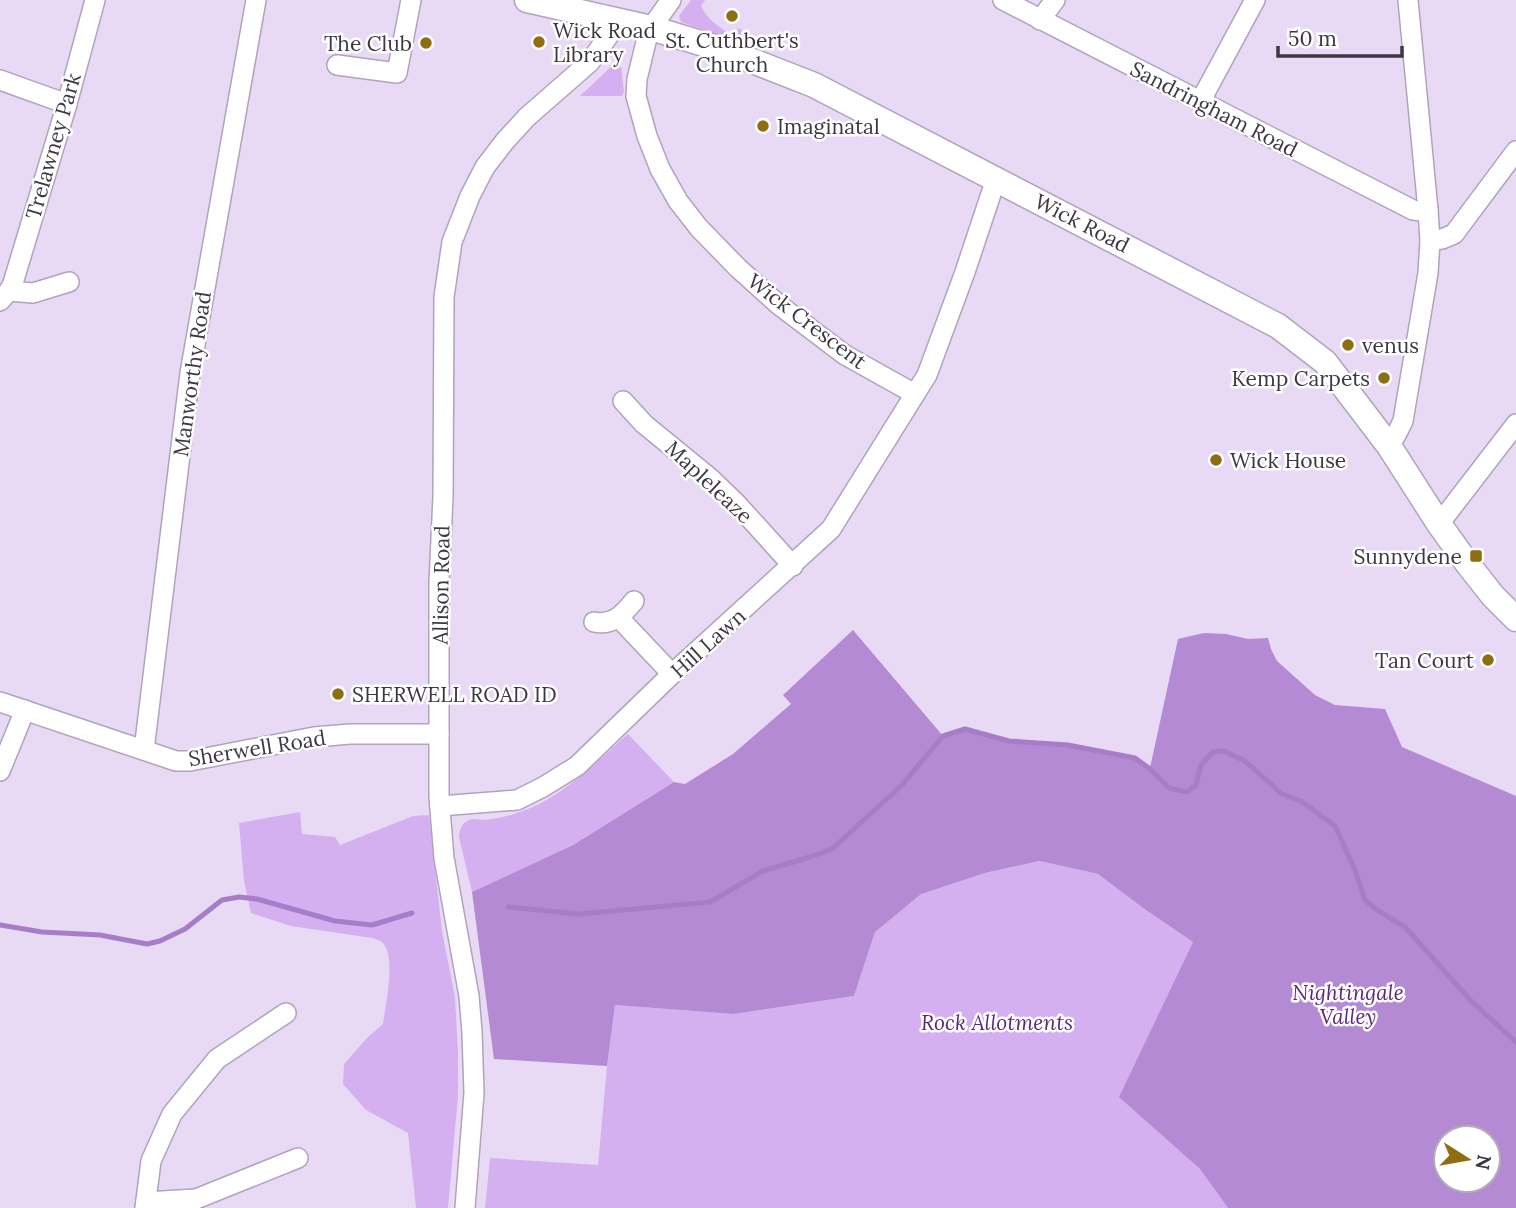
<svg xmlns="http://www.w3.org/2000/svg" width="1516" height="1208" viewBox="0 0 1516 1208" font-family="Lora,serif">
	<rect width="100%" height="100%" fill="#e8d9f5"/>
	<g fill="#d5b0f1">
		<path d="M691,0H705L701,6C707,20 720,27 732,36L739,28L747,35L741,42L681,22L679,16Z"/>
		<path d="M614,64L621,67L624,91L622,96H580Z"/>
		<path d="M628,734L674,782L573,845L472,892L459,837C459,830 462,823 469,820C474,818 480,820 485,820C499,819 515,814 528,809C567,793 597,761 628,734Z"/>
		<path d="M300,812L302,834L335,837L340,845L413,816L429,815L442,931L455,997L458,1052V1096L448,1208H416L408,1133L366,1110L343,1084L344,1064L368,1037L383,1024C385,1006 397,956 382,942C379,940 375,939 372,938L291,926L251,913L244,881L239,823Z"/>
		<path d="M1041,861L1098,874L1143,908L1193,942L1120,1097L1200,1169L1228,1208H485L490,1158L598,1165L607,1066L615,1005L733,1014L854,996L875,932L921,893L985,873Z"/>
	</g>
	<path fill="#b48ad4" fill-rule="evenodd" d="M853,630L943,736L965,729L1009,741L1068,745L1135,758L1150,768L1178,639L1204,633L1226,634L1248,639L1268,638L1271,649L1277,661L1315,695L1335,705L1385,709L1402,747L1516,796V1208H1228L1200,1169L1119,1097L1193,942L1143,908L1098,874L1040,861L985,873L921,894L875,932L854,996L733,1014L615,1005L607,1066L494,1059L472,892L573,845L674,782L685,784L733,754L791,704L783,695ZM1446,1138H1488V1180H1446Z"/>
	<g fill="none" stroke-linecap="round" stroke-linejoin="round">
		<g stroke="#a87dc7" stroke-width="5">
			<path d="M508,907L579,914L710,902L763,871L810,857L832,849L902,785L943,736L965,729L1009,741L1068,745L1135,758L1150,769L1169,788L1187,792L1196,785L1201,765L1213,752L1224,751L1245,761L1282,794L1301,801L1335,826L1355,870L1365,900L1377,910L1405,927L1472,1002L1516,1042"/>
			<path d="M0,925L42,932L100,935L147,944L160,941L185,929L222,900L239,897L257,899L335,921L372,925L412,913"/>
		</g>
		<g stroke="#b1a3bc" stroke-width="22">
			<g id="minor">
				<path d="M671,0L651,28L647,38L637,79L636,96L647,136L660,169L678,201L699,228L738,268L779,305L845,355L915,394L927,375L965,272L996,179"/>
				<path d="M1003,0L1413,210L1419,211L1428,210"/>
				<path d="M1040,20L1055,0"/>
				<path d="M337,65L397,73L411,0"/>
				<path d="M0,80L67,104"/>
				<path d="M1200,102L1255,0"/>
				<path d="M1430,241L1442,239L1454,234L1516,151"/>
				<path d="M9,291L33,293L69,282"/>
				<path d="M0,301L9,291L13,283L67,104L95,0"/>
				<path d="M623,401L644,424L710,478L736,503L793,566"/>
				<path d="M1389,446L1396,435L1403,421L1428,273L1430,241L1428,210L1408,0"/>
				<path d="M1439,524L1516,424"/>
				<path d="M619,618L672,674"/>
				<path d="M594,622C613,626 623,614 634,601"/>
				<path d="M0,702L176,761H190L314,737L350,734H439"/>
				<path d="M144,750L190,373L256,0"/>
				<path d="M0,771L25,710"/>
				<path d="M440,806L517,800L543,787L577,766L672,674L831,529L915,394"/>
				<path d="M146,1202L196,1199L298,1158"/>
				<path d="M145,1208L151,1161L172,1114L217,1059L286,1013"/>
				<path d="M465,1208L474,1093L472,1032L469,996L444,858L439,797V582L443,497L444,297L452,242L470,196L485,167L505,141L527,117L590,62L609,35L614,19"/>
			</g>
		</g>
		<g stroke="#b1a3bc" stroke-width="27">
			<path id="tertiary" d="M527,0L651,28L727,51L814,85L1278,326L1325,362L1389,446L1439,524L1467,563L1493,596L1516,619"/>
		</g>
		<use href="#minor" stroke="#fff" stroke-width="19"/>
		<use href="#tertiary" stroke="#fff" stroke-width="24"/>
	</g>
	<g fill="#8d6f11" stroke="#fff" stroke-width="2.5">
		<circle cx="732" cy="16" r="7"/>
		<circle cx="539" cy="42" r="7"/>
		<circle cx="426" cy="43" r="7"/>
		<circle cx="763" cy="126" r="7"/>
		<circle cx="1348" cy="345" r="7"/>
		<circle cx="1384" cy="378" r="7"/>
		<circle cx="1216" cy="460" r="7"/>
		<rect x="1469" y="549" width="14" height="14" rx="3.5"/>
		<circle cx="1488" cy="660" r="7"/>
		<circle cx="338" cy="694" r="7"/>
	</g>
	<g text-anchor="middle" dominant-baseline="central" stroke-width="5" stroke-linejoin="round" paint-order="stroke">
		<g font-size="21" fill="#3d3742" stroke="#fff" text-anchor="start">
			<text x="553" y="30">Wick Road<tspan x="553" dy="24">Library</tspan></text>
			<text x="732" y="40" text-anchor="middle">St. Cuthbert's<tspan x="732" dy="24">Church</tspan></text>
			<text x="412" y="43" text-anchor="end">The Club</text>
			<text x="777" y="126">Imaginatal</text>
			<text x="1362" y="345">venus</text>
			<text x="1370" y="378" text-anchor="end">Kemp Carpets</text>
			<text x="1230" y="460">Wick House</text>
			<text x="1462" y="556" text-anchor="end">Sunnydene</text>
			<text x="1474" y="660" text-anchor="end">Tan Court</text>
			<text x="352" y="694">SHERWELL ROAD ID</text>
		</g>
		<g font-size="21" fill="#3d3742" stroke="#fff">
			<text transform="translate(1214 109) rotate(27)">Sandringham Road</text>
			<text transform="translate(53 146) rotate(-74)">Trelawney Park</text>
			<text transform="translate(1082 223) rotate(27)">Wick Road</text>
			<text transform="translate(807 321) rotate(37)">Wick Crescent</text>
			<text transform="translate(192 374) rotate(-82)">Manworthy Road</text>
			<text transform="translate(709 482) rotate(43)">Mapleleaze</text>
			<text transform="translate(441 585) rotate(-89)">Allison Road</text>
			<text transform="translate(708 643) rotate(-42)">Hill Lawn</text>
			<text transform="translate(257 748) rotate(-9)">Sherwell Road</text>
		</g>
		<g font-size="21" font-style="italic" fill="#5e277f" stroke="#fff">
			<text x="1348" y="992">Nightingale<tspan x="1348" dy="24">Valley</tspan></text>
			<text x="997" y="1022">Rock Allotments</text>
		</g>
	</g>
	<g transform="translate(1467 1159) rotate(101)"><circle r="33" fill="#ffffff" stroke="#b1afb3" stroke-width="2"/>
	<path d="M0-5L12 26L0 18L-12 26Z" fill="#8d6f11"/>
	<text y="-10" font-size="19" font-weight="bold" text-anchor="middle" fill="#3d3742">N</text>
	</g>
	<path d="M1278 46v10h124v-10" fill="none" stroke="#3d3742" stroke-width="3.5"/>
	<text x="1288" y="46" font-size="21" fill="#3d3742" stroke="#ffffff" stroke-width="5" paint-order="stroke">50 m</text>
</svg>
